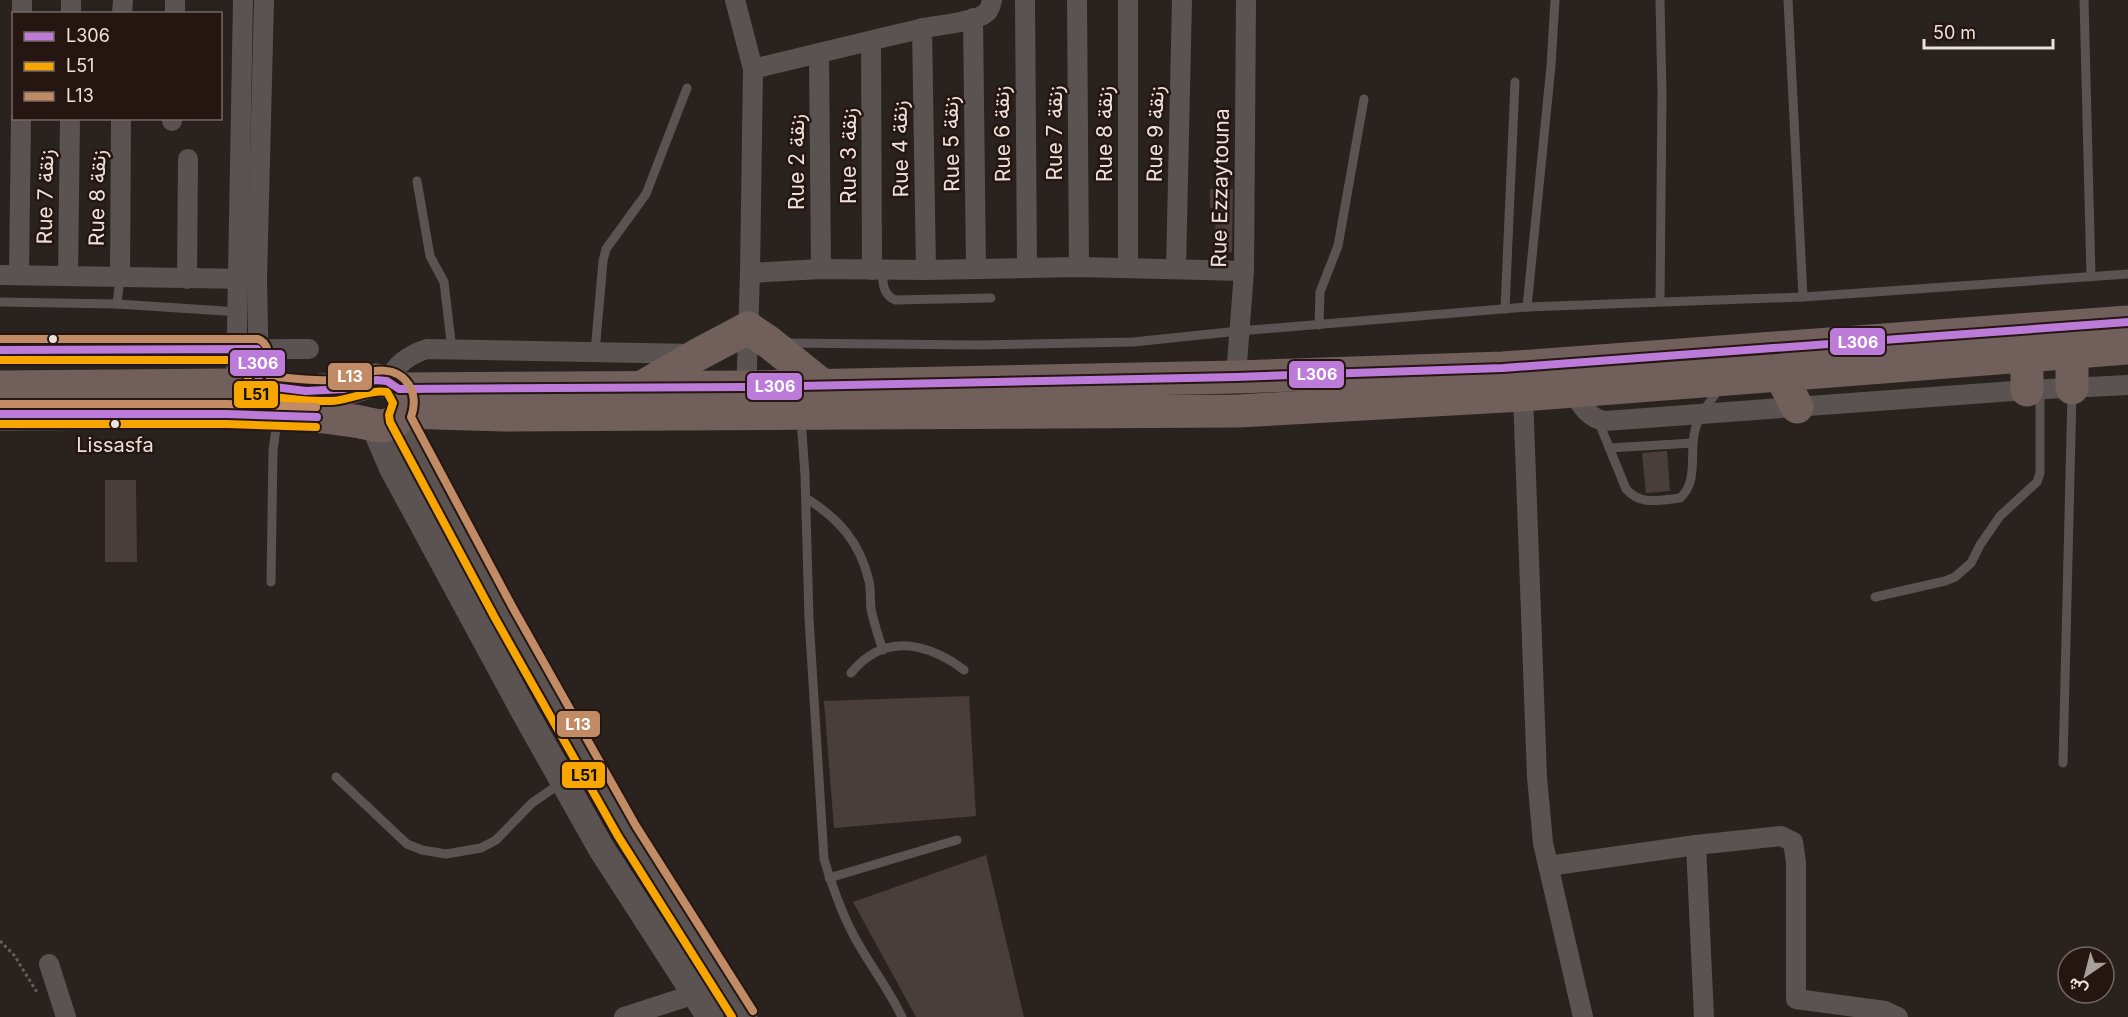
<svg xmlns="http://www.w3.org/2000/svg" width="2128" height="1017" viewBox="0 0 2128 1017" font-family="Inter,Vazirmatn,sans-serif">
	<rect width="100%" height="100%" fill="#2a221f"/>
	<g fill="#493e3a">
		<path d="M1210,189H1233L1232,252H1216L1215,208H1210Z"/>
		<path d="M1667,451L1670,491L1646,493L1642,453Z"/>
		<path d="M105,480H136L137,562H105Z"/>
		<path d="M969,696L976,816L834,828L824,701Z"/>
		<path d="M986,855L1024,1017H916L853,902Z"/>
	</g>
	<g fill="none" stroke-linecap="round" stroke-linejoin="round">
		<path stroke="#665f5d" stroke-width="3" stroke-dasharray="3 3" stroke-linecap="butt" d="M0,941L14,955L38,994"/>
		<g stroke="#5a5351" stroke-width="9">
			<path d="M1788,0L1803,297"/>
			<path d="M2084,0L2091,277"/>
			<path d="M417,181L430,256L444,282L452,350"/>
			<path d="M882,270C883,282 882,294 895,300L991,298"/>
			<path d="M1660,301L1662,94L1660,0"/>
			<path d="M0,302L117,304L120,278"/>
			<path d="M117,304L240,312"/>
			<path d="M1527,307L1551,66L1555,0"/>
			<path d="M1505,309L1515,82"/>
			<path d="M1319,325L1320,292L1338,246L1364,99"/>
			<path d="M786,343L977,345L1133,342L1239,331L1527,307L1803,297L2128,274"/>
			<path d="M595,352L603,261L606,249L646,194L687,88"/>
			<path d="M801,419L805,475L809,618L824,859C833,889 843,918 859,945C873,969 890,992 902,1017"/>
			<path d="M1598,420L1626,489C1641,506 1659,500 1680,498C1699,482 1689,452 1695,430C1699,415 1710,402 1719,389"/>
			<path d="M1609,448L1693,443"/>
			<path d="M806,498C839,519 860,542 869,581C871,590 870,600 871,609C874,623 878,636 883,650"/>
			<path d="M271,582L273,450L277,421"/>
			<path d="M1875,597L1945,581L1955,577L1971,563L1980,545L2000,516L2037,482L2040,473V390"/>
			<path d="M851,673C856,667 862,661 868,657C899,635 937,649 964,670"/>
			<path d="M2063,763L2072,393"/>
			<path d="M336,777L407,844L422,850L446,854L481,848L496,840L532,803L587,765"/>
			<path d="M829,878L957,840"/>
		</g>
		<g stroke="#5a5351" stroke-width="20">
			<path d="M735,0L753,69L750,273L746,397"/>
			<path d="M1025,0L1027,268"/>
			<path d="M1077,0L1079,267"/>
			<path d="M1128,0V267"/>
			<path d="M22,14V0"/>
			<path d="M71,14V0"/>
			<path d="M122,14L123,0"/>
			<path d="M175,14V0"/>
			<path d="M973,18L976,269"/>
			<path d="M922,28L926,270"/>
			<path d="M871,41L872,270"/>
			<path d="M819,55L821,269"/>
			<path d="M753,69C808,56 864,42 920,29C937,25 968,23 983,15C989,12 991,6 992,0"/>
			<path d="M172,121V118"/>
			<path d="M1176,269L1182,0"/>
			<path d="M750,273L821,269L926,270L1079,267L1244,271"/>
			<path d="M0,275L249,279"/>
			<path d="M19,275L21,118"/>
			<path d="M68,276L70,118"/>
			<path d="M120,278L121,118"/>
			<path d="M187,279L188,159"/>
			<path d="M0,350L309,349"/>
			<path d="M1236,377L1244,271L1246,0"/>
			<path d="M387,381C397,364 408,355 427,349L694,354"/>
			<path d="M236,385L243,0"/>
			<path d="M259,385L257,279L264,0"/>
			<path d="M1572,391C1581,405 1588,418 1605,421L2027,390L2128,385"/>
			<path d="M1523,395L1537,777L1543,843L1583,1017"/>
			<path d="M1696,845L1704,1017"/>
			<path d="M1548,866L1696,845L1781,836L1793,842L1796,862V999L1885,1011L1898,1017"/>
			<path d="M49,964L66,1017"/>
			<path d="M624,1017L695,994L722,983"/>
		</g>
		<g stroke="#5a5351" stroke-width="27">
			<path d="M399,417L504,613L627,831L744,1017"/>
			<path d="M374,425L392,467L524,711L601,848L710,1017"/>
		</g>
		<g stroke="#715f5b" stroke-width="33">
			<path d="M2027,355V390"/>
			<path d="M1780,374L1797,407"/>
			<path d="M0,387L229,385H259L306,391L344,389L376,380L393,383C406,395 409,417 390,424C378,429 366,422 354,421C341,419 327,417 314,416C210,410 104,414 0,414"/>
			<path d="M642,387L699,354L748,328L770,343L822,385"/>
			<path d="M2072,388V352"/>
			<path d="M399,389L747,387L1236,377L1503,368L2128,322"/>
			<path d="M402,412L504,415L1239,411L1523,395L2128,348"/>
		</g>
		<g stroke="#251611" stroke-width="12">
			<g id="bus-1">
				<path d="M0,350L257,349L259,385L306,391L344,389L376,380L387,381L399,389L747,387L1236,377L1503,368L2128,322"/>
				<path d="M0,414H227L317,417"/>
			</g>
		</g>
		<g stroke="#251611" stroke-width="12">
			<g id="bus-2">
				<path d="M0,360H247C248,372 245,389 257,395C282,398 307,402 332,401C350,400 370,389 387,392L393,403L389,415L390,422L495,618L618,836L732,1017"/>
				<path d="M0,424H227L316,427"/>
			</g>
		</g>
		<g stroke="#251611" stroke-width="12">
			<g id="bus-3">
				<path d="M0,339H258C272,344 268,363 269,376C289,378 310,381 330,380C356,378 391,357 409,385C415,395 415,406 411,417L513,608L636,826L753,1011"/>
				<path d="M0,404H227L316,407"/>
			</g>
		</g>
		<use href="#bus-1" stroke="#bd7bd9" stroke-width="8"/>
		<use href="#bus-2" stroke="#f7a600" stroke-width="8"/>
		<use href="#bus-3" stroke="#c18c65" stroke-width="8"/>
	</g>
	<g fill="#ece1dd" stroke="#251611" stroke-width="2">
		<circle cx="53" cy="339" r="5"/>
		<circle cx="115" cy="424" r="5"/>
	</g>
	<g text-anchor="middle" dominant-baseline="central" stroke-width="5" stroke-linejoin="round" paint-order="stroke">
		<g font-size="20" fill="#ece1dd" stroke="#251611">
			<text x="115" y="445">Lissasfa</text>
		</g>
		<g font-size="21" fill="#ece1dd" stroke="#251611">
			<text transform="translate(1054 133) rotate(-90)">Rue 7 زنقة</text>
			<text transform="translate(1002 134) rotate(-91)">Rue 6 زنقة</text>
			<text transform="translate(1104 134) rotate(-90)">Rue 8 زنقة</text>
			<text transform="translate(1155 134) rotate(-89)">Rue 9 زنقة</text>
			<text transform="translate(951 144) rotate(-91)">Rue 5 زنقة</text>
			<text transform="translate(900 149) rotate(-91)">Rue 4 زنقة</text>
			<text transform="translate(848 156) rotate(-90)">Rue 3 زنقة</text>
			<text transform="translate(796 162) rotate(-90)">Rue 2 زنقة</text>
			<text transform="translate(1220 188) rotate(-89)">Rue Ezzaytouna</text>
			<text transform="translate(45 197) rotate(-89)">Rue 7 زنقة</text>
			<text transform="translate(97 198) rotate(-89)">Rue 8 زنقة</text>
		</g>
	</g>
	<g stroke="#251611" stroke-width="2">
		<rect x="1829" y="327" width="57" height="29" rx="6" fill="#bd7bd9"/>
		<rect x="229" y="349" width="57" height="28" rx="6" fill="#bd7bd9"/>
		<rect x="1288" y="360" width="57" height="29" rx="6" fill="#bd7bd9"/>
		<rect x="327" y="362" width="46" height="29" rx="6" fill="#c18c65"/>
		<rect x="746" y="372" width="57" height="29" rx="6" fill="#bd7bd9"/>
		<rect x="233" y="380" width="46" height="29" rx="6" fill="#f7a600"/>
		<rect x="556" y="710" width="45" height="28" rx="6" fill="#c18c65"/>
		<rect x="561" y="761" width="45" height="28" rx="6" fill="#f7a600"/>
	</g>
	<g font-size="16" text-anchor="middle" font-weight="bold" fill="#fff">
		<text x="1858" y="348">L306</text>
		<text x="258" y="369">L306</text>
		<text x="1317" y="380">L306</text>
		<text x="350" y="382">L13</text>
		<text x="775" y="392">L306</text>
		<text x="578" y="730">L13</text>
	</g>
	<g font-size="16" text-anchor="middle" font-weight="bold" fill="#111">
		<text x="256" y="400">L51</text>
		<text x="584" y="781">L51</text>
	</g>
	<rect x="12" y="12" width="210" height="108" fill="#251611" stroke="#756763" stroke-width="1.5"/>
	<rect x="24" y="32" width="30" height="9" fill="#bd7bd9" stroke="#756763" stroke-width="1.5"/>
	<text x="66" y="42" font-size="18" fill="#ece1dd">L306</text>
	<rect x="24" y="62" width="30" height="9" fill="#f7a600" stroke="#756763" stroke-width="1.5"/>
	<text x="66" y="72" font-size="18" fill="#ece1dd">L51</text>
	<rect x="24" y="92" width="30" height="9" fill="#c18c65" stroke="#756763" stroke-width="1.5"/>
	<text x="66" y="102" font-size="18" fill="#ece1dd">L13</text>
	<g transform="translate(2086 975) rotate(215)"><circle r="28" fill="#251611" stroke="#756763" stroke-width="1.5"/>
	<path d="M0-4.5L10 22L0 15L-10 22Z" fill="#a89e9a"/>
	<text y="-9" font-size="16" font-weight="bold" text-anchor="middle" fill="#ece1dd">ش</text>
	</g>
	<path d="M1924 39v9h129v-9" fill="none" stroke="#ece1dd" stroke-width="3"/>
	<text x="1933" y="39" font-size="18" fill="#ece1dd" stroke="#251611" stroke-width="4.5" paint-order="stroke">50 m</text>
</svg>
